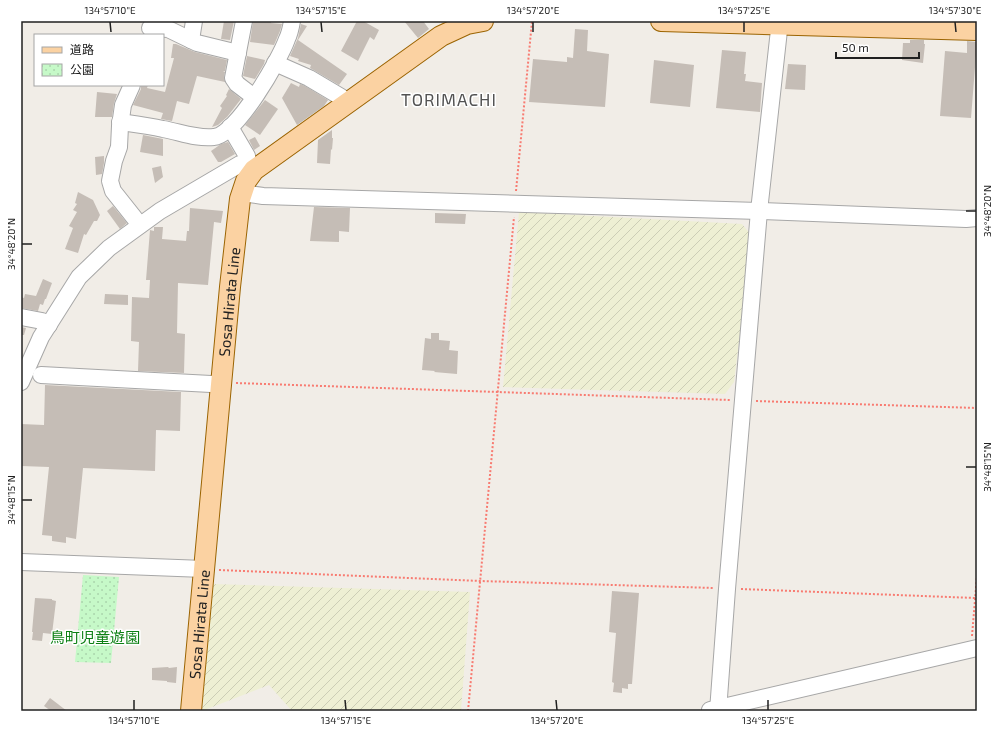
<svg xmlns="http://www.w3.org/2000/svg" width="998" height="732" viewBox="0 0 998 732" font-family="'Exo 2','Noto Sans JP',sans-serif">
	<defs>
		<pattern id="farmland-furrows" width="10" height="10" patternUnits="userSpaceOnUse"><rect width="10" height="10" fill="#eeefd3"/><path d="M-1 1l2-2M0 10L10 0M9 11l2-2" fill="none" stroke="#cccdb5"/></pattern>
		<pattern id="park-dots" width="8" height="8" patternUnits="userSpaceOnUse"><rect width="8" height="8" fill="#c6f9c8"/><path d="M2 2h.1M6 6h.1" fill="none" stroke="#aad5ac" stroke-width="1.8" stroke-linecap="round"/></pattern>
	</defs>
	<rect width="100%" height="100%" fill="#f1ede7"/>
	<g fill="url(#farmland-furrows)">
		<path d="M519,212L742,224L752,236L734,382L725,394L503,387Z"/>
		<path d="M212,584L470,592L461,711H292L269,685L202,711Z"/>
	</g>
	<path fill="url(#park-dots)" d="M83,575L119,577L111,663L75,662Z"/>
	<g fill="#c5bdb6">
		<path d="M224,21H234L230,40L221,39Z"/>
		<path d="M253,21H271V23L282,24L280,31L274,45L250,42Z"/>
		<path d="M357,21H363L379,30L374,40L370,37L358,61L341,51Z"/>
		<path d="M404,21H423L429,29L418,38Z"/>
		<path d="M301,24L307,26L298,40L347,74L339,85L310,68L311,65L298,61L299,59L290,56L298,38Z"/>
		<path d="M575,29L588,30L587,51L609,54L605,107L529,102L533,59L567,62V57L573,58Z"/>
		<path d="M910,40H924V44H925L923,63L902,60L903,43H910Z"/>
		<path d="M967,41L977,42L971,118L940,116L945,51L967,53Z"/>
		<path d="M173,44H176L195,52L227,60L225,71H223L225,72L224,77L225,82L197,76L189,104L177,101L172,121L161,119L163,113L133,105L141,89V85H148L147,88L165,92L174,58H171Z"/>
		<path d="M722,50L746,52L744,74H746L745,81L762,83L760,112L716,108Z"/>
		<path d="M247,56L265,60L264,64L255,79L243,76Z"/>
		<path d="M654,60L694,65L690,107L650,103Z"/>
		<path d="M788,64L806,65L805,90L785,89Z"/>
		<path d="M291,83L299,87L300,84L305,86L328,100L324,106L297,125L282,98Z"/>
		<path d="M229,89L241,99L227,117L218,125L212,127L222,108L220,106L227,96L226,95Z"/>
		<path d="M97,92L117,94L114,103L112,117H95Z"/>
		<path d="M265,100L278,109L260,135L245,125Z"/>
		<path d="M332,130V138H333L332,150L331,149L330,164L317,163L318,140Z"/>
		<path d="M143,135L163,139V156L140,152Z"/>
		<path d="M255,137L260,146L254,150L249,140Z"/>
		<path d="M228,142L235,154L221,162H218L211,151L221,144Z"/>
		<path d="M104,156V163L102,174L96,175L95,157Z"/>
		<path d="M161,166L163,177L155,183L152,168Z"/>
		<path d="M78,192L93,200L100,215L97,221H94L86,235L84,234L78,253L65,249L73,228L69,226L77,212L73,210L77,204L75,203Z"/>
		<path d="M113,206L127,223L120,229L107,211Z"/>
		<path d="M314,207L350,208L349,232L339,231V242L310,241Z"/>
		<path d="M190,208L223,211L221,223L214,222L208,285L178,283L177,333L185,334L184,373L138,371L139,342L131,341L132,297L149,298L150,280H146L150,230L154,231V227H163L162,239L186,241L187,231H189Z"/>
		<path d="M435,213L466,214L465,224L435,223Z"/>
		<path d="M43,279L52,283L46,299H45L43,305L40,304L38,311L21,308V297L24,298L25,294L36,296Z"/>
		<path d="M105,294L128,295V305L104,304Z"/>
		<path d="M21,327L26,328L24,335H21Z"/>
		<path d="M431,333H439V340L450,341L449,350L458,351L457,374L434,372L435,371L422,370L425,338L431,339Z"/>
		<path d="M45,385L181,392L180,431L156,430L155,471L83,468L76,539L66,537V543L52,541V536L42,535L49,467L21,466V424L44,425Z"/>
		<path d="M612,591L639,593L632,684H628V689L622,688V693L613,692L614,683L612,682L616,633L609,632Z"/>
		<path d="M35,598L52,599V600L56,601L52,634L43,633L42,641L32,640L33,632H32Z"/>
		<path d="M168,667L169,668L177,667L176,683L167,682V681L152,680V668Z"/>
		<path d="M50,698L67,711H51L44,706Z"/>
	</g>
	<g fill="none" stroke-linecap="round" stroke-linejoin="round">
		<g stroke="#a7a7a7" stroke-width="18">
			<g id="minor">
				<path d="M244,21L233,78L237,84L254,97"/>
				<path d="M150,28L168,29L197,43L238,53"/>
				<path d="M191,40L194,21"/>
				<path d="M275,63L309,78L341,97L347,105"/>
				<path d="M132,85L123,105L120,126L119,147L114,161L110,181L113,191L140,225"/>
				<path d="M120,122C134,124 149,126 163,129C180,132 196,139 214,137C236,136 280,59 287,39C290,33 291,27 292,21"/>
				<path d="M230,127L247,156L249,167"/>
				<path d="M242,193L263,196L759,211L966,219L977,218"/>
				<path d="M21,317L42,321L49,325"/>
				<path d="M41,375L211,384L221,382"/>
				<path d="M21,382L41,337L79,277L109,248L160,211L240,164L254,170"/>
				<path d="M21,562L204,569"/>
				<path d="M710,710L977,648"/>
				<path d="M718,711L727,589L759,211L780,21"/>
			</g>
		</g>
		<g stroke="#9b6402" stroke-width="22">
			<g id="major">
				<path d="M661,21L977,30"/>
				<path id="s1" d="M191,711L230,287L240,199L246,181L254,170L441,36L467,24L483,21"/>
			</g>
		</g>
		<g stroke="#f87b71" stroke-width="2" stroke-dasharray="2 2" stroke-linecap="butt">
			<path d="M516,191L532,21"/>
			<path d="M236,383L730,400"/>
			<path d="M756,401L977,408"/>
			<path d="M219,570L480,581L714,588"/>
			<path d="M741,589L975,598"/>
			<path d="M972,636L977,576"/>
			<path d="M468,711L514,217"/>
		</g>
		<use href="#minor" stroke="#fff" stroke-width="16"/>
		<use href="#major" stroke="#fbd2a2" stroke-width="20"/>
	</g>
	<path fill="none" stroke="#202020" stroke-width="1.5" d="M110,22L111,32M321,22L322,32M533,22V32M744,22V32M955,22L956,32M966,211H976M22,244H32M966,467H976M22,500H32M134,700V710M345,700L346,710M556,700L557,710M768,700V710"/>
	<g text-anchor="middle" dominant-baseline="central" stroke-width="3" stroke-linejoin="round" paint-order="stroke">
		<g font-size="15" fill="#202020" stroke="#fff">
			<text stroke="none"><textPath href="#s1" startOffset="411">Sosa Hirata Line</textPath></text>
			<text stroke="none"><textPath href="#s1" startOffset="87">Sosa Hirata Line</textPath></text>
		</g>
		<g font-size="15" fill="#0d8014" stroke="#fff">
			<text x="95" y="637">鳥町児童遊園</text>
		</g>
		<g font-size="17" letter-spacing="1" fill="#535353" stroke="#fff">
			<text x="449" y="99">TORIMACHI</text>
		</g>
	</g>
	<rect width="998" height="732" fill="none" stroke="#ffffff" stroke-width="44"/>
	<rect x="34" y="34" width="130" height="52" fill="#ffffff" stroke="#a6a6a6"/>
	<rect x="42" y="47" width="20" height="6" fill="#fbd2a2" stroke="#a6a6a6"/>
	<text x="70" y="54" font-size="12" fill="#202020">道路</text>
	<rect x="42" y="64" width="20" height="12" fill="url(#park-dots)" stroke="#a6a6a6"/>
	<text x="70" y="74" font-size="12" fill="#202020">公園</text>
	<path d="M836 52v6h83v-6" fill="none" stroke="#202020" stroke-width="2"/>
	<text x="842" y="52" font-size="12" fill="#202020" stroke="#ffffff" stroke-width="3" paint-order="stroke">50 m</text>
	<rect x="22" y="22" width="954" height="688" fill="none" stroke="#202020" stroke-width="1.5"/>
	<g font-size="10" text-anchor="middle" fill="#202020">
		<text x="110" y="14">134°57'10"E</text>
		<text x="321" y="14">134°57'15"E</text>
		<text x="533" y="14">134°57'20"E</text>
		<text x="744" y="14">134°57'25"E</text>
		<text x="955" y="14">134°57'30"E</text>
		<text transform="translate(987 211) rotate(-90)" y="4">34°48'20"N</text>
		<text transform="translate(11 244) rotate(-90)" y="4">34°48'20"N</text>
		<text transform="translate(987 467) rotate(-90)" y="4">34°48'15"N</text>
		<text transform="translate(11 500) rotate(-90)" y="4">34°48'15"N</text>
		<text x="134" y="724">134°57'10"E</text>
		<text x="346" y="724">134°57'15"E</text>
		<text x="557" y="724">134°57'20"E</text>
		<text x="768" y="724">134°57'25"E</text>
	</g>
</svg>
